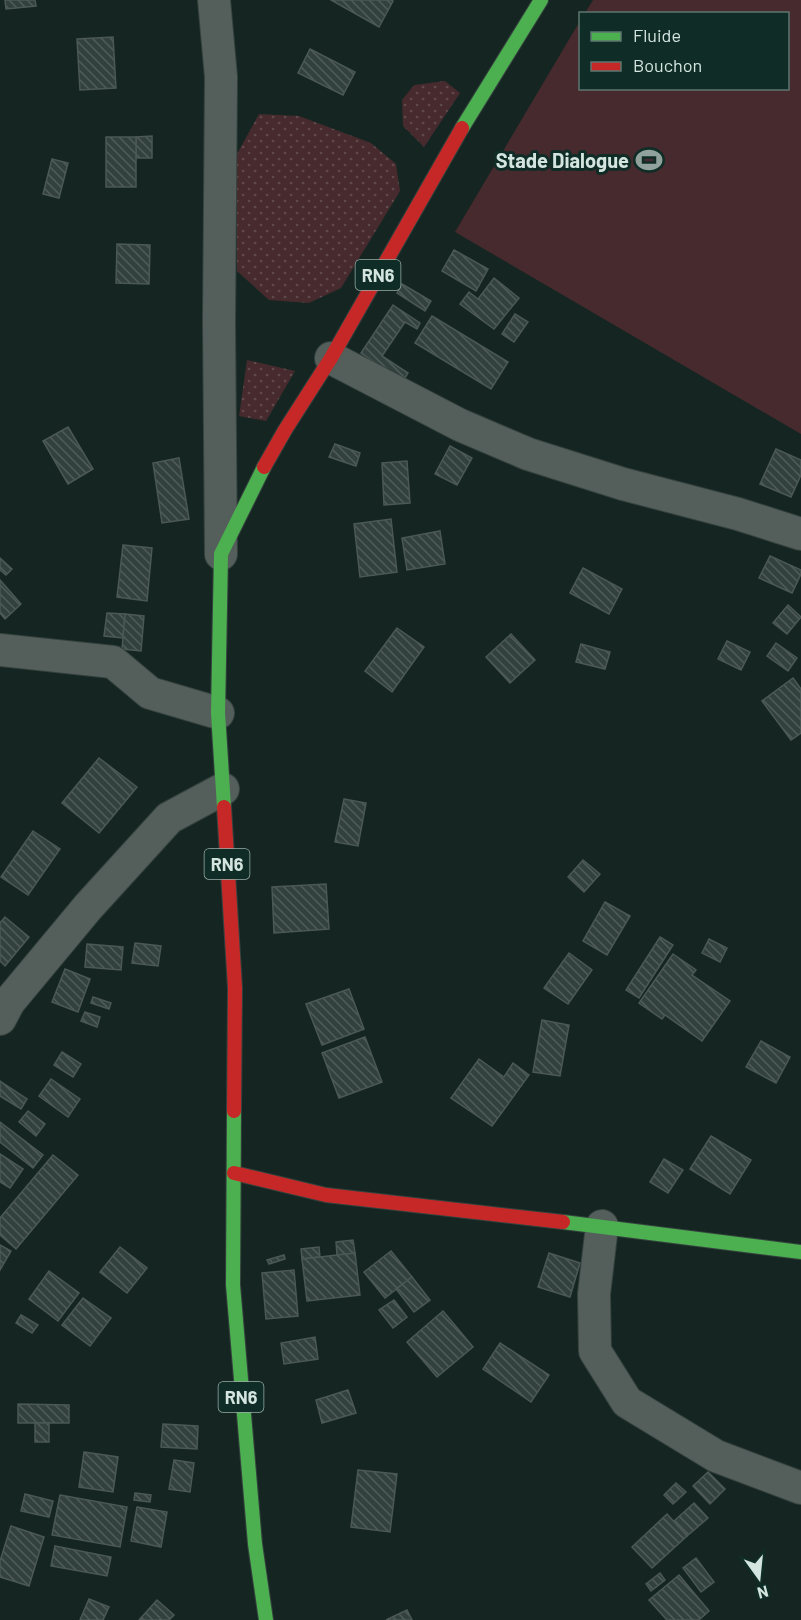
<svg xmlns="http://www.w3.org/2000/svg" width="801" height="1620" viewBox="0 0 801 1620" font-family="Barlow,sans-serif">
	<defs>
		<pattern id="grass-dots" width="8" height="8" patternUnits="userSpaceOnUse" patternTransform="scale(1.5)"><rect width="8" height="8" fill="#462a2d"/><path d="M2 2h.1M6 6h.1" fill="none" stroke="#60494b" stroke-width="1.8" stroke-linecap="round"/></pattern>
		<pattern id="building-back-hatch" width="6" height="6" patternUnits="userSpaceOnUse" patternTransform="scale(1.5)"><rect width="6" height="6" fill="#32413d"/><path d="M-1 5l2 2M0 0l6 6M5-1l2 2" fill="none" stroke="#4f5c59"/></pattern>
	</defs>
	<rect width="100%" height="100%" fill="#152622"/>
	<g fill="url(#grass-dots)">
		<path d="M445,81L460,93L424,147L403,126L402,100L414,85Z"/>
		<path d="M259,114L299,116L371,143L396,164L400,191L341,288L309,303L269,300L237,271V154Z"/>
		<path d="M247,360L295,371L266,421L239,416Z"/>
	</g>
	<path fill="#462a2d" d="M593,0H801V434L455,232L580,21V88H788V14L585,13Z"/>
	<g fill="url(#building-back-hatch)" stroke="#4b5855" stroke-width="1.5">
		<path d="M5,0H35L36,6L6,9Z"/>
		<path d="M331,0H391L393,1L379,27Z"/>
		<path d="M113,37L116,88L80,90L77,39Z"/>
		<path d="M310,49L355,72L343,95L298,73Z"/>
		<path d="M152,136V158H136V137Z"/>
		<rect x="106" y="137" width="30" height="50"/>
		<path d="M52,159L68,163L59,198L43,194Z"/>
		<path d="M117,244L150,245L149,284L116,283Z"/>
		<path d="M454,250L488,269L476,291L442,271Z"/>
		<path d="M494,278L519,298L494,329L460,304L469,292L478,299Z"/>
		<path d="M402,284L431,301L425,311L397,293Z"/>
		<path d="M393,305L420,323L417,329L405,322L382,356L408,373L403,381L361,353Z"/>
		<path d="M515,314L528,322L514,342L502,334Z"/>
		<path d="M432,316L508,362L491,389L415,343Z"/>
		<path d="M68,427L93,469L68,484L43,441Z"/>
		<path d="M335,444L360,453L356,466L329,457Z"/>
		<path d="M450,446L472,458L457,485L435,474Z"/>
		<path d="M776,449L801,460V475L791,497L760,484Z"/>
		<path d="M179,458L189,519L162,523L153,463Z"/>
		<path d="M407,461L410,503L384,505L382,463Z"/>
		<path d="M391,519L397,572L360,577L354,524Z"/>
		<path d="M440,531L445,564L407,570L402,538Z"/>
		<path d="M123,545L152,548L147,601L117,597Z"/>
		<path d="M770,556L801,570V574L792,593L759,578Z"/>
		<path d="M0,558L12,569L6,575L0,570Z"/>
		<path d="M583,568L622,589L609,614L570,593Z"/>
		<path d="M0,580L21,604L5,619L0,613Z"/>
		<path d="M788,605L801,617L787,634L773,623Z"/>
		<path d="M107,613L125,614L123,638L104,636Z"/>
		<path d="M125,614L144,616L141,651L122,649Z"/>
		<path d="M397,628L424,647L392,692L365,671Z"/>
		<path d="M511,634L535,660L510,683L486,657Z"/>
		<path d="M727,641L750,652L741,670L718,659Z"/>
		<path d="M776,643L797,658L788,671L767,656Z"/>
		<path d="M581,644L610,652L605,669L576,662Z"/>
		<path d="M793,678L801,689V733L791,740L762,701Z"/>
		<path d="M99,758L137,787L99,833L62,803Z"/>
		<path d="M344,799L366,803L358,846L335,842Z"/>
		<path d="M33,831L60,849L28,895L1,877Z"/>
		<path d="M583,860L600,874L584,892L568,877Z"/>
		<path d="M326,884L329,929L274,933L272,887Z"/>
		<path d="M605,902L630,916L607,955L583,941Z"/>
		<path d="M5,917L29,937L5,966L0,961V923Z"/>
		<path d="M660,937L673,945L639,998L626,990Z"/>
		<path d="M709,939L727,948L720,962L702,953Z"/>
		<path d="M135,943L161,946L158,966L132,963Z"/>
		<path d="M87,944L123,947L121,970L85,967Z"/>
		<path d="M569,953L592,970L568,1004L544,988Z"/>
		<path d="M673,954L696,970L692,975L730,1001L702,1041L665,1015L662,1019L639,1003Z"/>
		<path d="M65,969L90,979L78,1012L52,1002Z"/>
		<path d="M349,989L364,1029L322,1045L306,1004Z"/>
		<path d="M93,997L111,1003L109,1009L91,1003Z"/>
		<path d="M85,1012L100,1017L97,1027L81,1021Z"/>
		<path d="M542,1020L569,1025L560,1076L533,1072Z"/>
		<path d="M365,1037L382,1082L339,1098L322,1053Z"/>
		<path d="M761,1041L790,1057L776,1083L746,1067Z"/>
		<path d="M62,1052L81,1064L73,1077L54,1065Z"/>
		<path d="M479,1059L504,1077L513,1063L529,1075L492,1126L451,1098Z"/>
		<path d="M51,1079L80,1099L68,1117L39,1096Z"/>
		<path d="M0,1081L27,1099L21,1109L0,1096Z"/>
		<path d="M28,1111L45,1124L36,1136L19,1122Z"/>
		<path d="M0,1122L43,1155L33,1168L0,1142Z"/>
		<path d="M711,1136L751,1160L730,1194L690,1169Z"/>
		<path d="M0,1154L23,1169L10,1188L0,1182Z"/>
		<path d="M53,1155L78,1175L16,1249L0,1235V1218Z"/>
		<path d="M664,1159L683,1170L668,1193L650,1182Z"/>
		<path d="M353,1240L355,1253L337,1255L336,1242Z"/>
		<path d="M0,1245L11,1251L0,1270Z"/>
		<path d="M120,1247L147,1268L127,1293L100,1272Z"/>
		<path d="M319,1247L320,1257L302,1259L301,1249Z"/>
		<path d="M391,1251L412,1277L385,1298L364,1272Z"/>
		<path d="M355,1253L360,1295L307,1301L302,1259Z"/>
		<path d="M549,1253L580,1263L570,1297L538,1287Z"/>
		<path d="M284,1255L285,1259L269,1264L267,1260Z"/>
		<path d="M294,1270L298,1316L266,1319L262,1273Z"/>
		<path d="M49,1271L79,1293L58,1321L29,1299Z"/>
		<path d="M412,1277L430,1300L414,1312L396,1289Z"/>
		<path d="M83,1298L111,1318L90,1346L62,1325Z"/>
		<path d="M394,1300L407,1317L393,1328L379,1310Z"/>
		<path d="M443,1311L473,1347L437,1377L407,1342Z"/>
		<path d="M21,1315L38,1325L32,1333L16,1323Z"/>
		<path d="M315,1337L318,1359L284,1364L281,1343Z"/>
		<path d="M500,1343L549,1375L531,1402L483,1369Z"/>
		<path d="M348,1390L356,1413L322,1423L316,1400Z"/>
		<path d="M18,1404L69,1405V1423H18Z"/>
		<rect x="35" y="1423" width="14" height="19"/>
		<path d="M163,1424L198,1426L197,1449L161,1447Z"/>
		<path d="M84,1452L118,1457L113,1492L79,1487Z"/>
		<path d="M174,1460L194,1463L190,1492L169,1489Z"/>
		<path d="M358,1470L397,1474L390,1532L351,1527Z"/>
		<path d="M708,1472L725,1489L710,1504L693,1486Z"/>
		<path d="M676,1483L686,1492L673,1504L664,1495Z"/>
		<path d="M135,1493L151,1495L150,1502L134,1500Z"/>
		<path d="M25,1494L53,1501L49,1517L21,1511Z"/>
		<path d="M60,1495L127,1507L120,1547L52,1535Z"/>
		<path d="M694,1503L708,1518L687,1536L674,1521Z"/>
		<path d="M137,1507L167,1512L161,1547L131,1541Z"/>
		<path d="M667,1514L687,1536L652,1568L632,1547Z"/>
		<path d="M11,1526L44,1537L29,1586L0,1577V1561Z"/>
		<path d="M55,1546L111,1557L107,1576L51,1566Z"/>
		<path d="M696,1558L714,1582L701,1592L683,1568Z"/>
		<path d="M660,1573L665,1580L651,1591L646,1584Z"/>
		<path d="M679,1575L709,1611L699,1620H667L649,1600Z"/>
		<path d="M89,1599L109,1607L103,1620H80Z"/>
		<path d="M157,1600L174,1615L169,1620H139Z"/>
		<path d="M407,1610L412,1620H386Z"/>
	</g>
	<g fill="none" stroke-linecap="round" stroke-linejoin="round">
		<g stroke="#35423e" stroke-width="34">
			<g id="street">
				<path d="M214,0L221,77L219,322L221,554"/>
				<path d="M331,358L460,425L528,454L623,484L738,514L801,534"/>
				<path d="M0,650L113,662L150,693L218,713"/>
				<path d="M0,1019L9,1002L88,907L169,818L223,789"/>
				<path d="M602,1226L594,1294L595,1351L627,1402L716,1456L801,1488"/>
			</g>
		</g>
		<g stroke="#35423e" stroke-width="16">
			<g id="fast">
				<path d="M462,128L541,0"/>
				<path d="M224,807L218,713L221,554L264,467"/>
				<path d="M234,1111L233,1285L255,1544L266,1620"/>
				<path d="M563,1222L801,1252"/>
			</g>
		</g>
		<g stroke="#35423e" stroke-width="16">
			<g id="jam">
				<path d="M264,467L285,430L331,358L462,128"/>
				<path d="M224,807L235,988L234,1111"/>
				<path d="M234,1173L326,1195L563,1222"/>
			</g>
		</g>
		<use href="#street" stroke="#545f5c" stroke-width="32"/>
		<use href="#fast" stroke="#4caf50" stroke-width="14"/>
		<use href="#jam" stroke="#c62828" stroke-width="14"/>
	</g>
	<defs>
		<g id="stadium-bare" transform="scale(2.07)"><path d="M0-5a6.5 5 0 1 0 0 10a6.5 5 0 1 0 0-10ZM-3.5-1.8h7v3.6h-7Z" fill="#91a29d" stroke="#0f2c26" stroke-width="2.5" paint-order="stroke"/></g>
	</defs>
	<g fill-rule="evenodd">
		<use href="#stadium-bare" x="649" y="160"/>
	</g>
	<g text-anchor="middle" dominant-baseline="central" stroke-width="6" stroke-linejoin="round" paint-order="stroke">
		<g fill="#0f2c26" stroke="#99ada8" stroke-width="1.5">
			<rect x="355.5" y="260" width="45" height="30" rx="4.5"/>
			<rect x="204.5" y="849" width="45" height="30" rx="4.5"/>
			<rect x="218.5" y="1382" width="45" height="30" rx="4.5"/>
		</g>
		<g font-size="18" font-weight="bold" fill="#d4e4df">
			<text x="378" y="275">RN6</text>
			<text x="227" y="864">RN6</text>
			<text x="241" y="1397">RN6</text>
		</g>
		<g font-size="20" font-weight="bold" fill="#d4e4df" stroke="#0f2c26" text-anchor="end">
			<text x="629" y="160">Stade Dialogue</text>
		</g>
	</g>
	<rect x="579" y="12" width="210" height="78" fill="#0f2c26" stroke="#5e7670" stroke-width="1.5"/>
	<rect x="591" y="32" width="30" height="9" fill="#4caf50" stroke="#5e7670" stroke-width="1.5"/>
	<text x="633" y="42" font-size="18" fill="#d4e4df">Fluide</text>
	<rect x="591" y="62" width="30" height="9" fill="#c62828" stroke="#5e7670" stroke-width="1.5"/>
	<text x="633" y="72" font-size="18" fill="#d4e4df">Bouchon</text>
	<g transform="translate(759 1578) rotate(165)" stroke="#0f2c26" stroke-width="4.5" paint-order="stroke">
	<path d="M0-4.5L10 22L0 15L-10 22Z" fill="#d4e4df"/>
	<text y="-9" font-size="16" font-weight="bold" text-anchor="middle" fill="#d4e4df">N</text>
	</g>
</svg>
